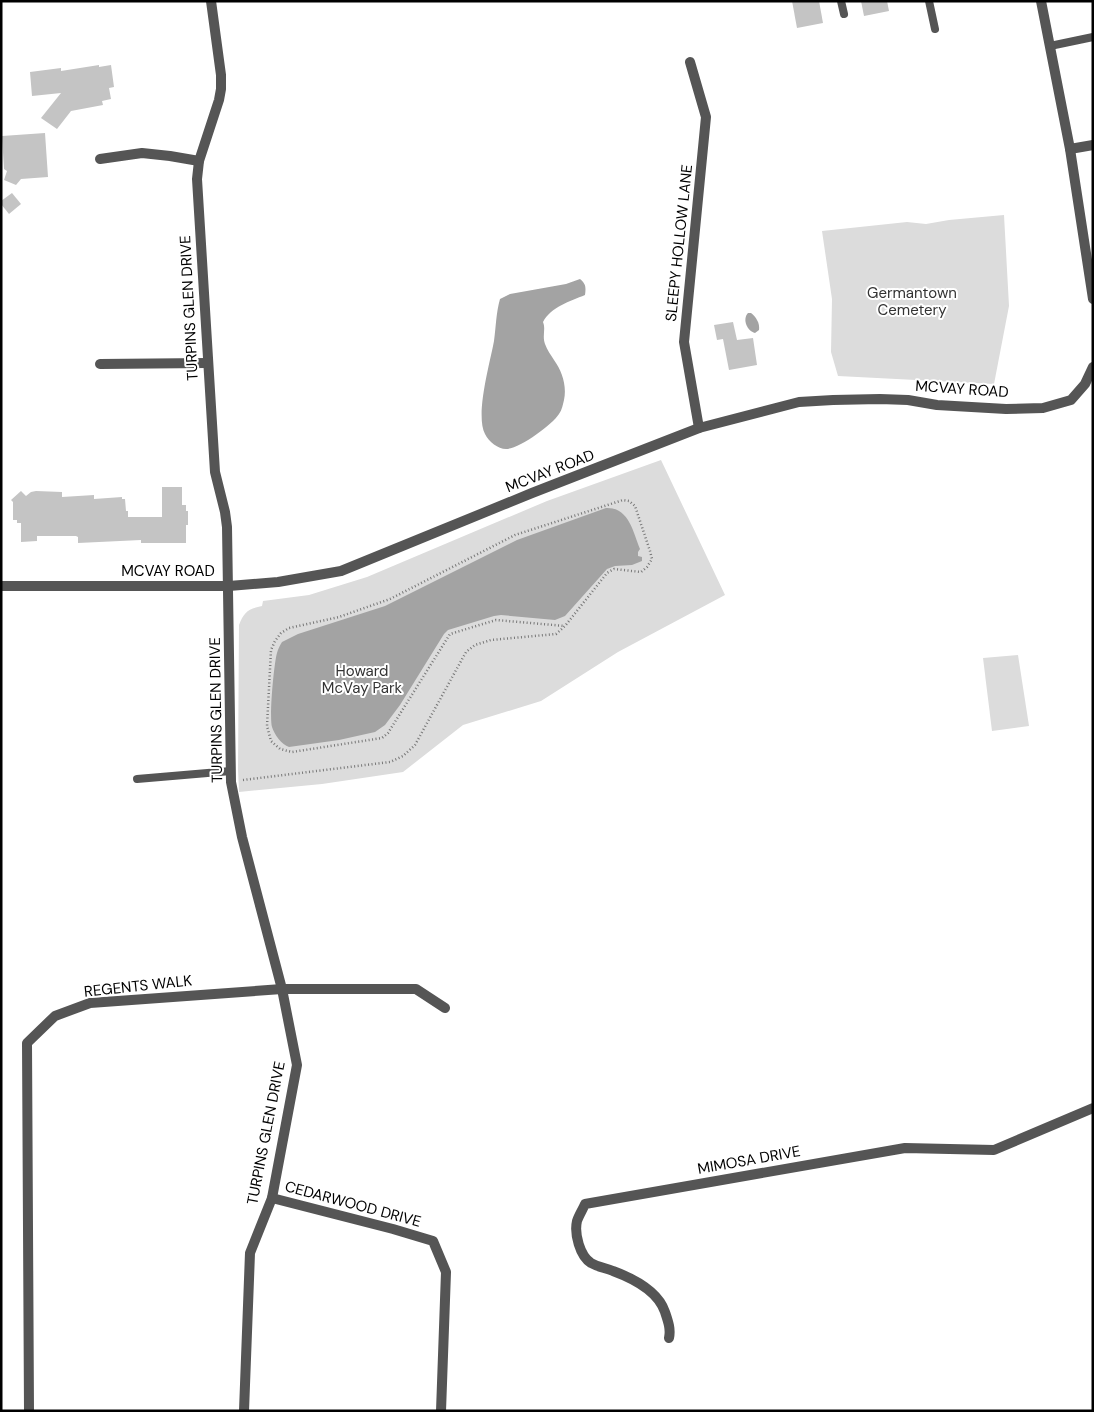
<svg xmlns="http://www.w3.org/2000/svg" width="1094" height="1412" viewBox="0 0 1094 1412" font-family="'DM Sans',sans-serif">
	<rect width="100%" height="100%" fill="#fff"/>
	<g fill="#dcdcdc">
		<path d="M1004,215L1009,306L994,384L838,376L831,352L832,299L822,231L907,222L926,224L949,220Z"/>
		<path d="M661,460L725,595L618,652L541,701L463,725L403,772L322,784L239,792L238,769L239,625C244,612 248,609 262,606L263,601L309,595L367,577L547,501Z"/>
		<path d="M1018,655L1029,726L992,731L983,658Z"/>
	</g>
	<g fill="#a3a3a3">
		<path d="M580,279C586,284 586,287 585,295C570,301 551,307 543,322C546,329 542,336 545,344C547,350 551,355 554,360C562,371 567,386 564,400C563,404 562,410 559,414C552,425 519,449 506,449C498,449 489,442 485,434C475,415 490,363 494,341C496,327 496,313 500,299L510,294L566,284Z"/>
		<path d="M748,313H751C756,317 760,323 759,330L755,333C747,331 742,319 748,313Z"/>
		<path d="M606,508C629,507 633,532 640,549L638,552V556L642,557V561L632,565L615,566L607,569L565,616L555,620L501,615L494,616L448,630L444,634L400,705L385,725L375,732L339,740L289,747C282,745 274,734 272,727C269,717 274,663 277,653C278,649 280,645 282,642L298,634L385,606L517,540Z"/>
	</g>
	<g fill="#c4c4c4">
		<path d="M792,1H819L823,23L797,28Z"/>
		<path d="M861,1H887L889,11L864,16Z"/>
		<path d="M99,65V67L111,65L114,87L109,88L111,99L102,101L103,105L71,111L57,129L41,118L61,93L32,96L30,72L61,68V71Z"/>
		<path d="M45,133L48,177L21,179L16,185L4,180L7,171L4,169L2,136Z"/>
		<path d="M12,193L21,204L9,214L1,204V201Z"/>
		<path d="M733,322L737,340L753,338L757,365L729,370L723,339L717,340L714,325Z"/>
		<path d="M162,487H182V505H186V511H188V525H186V543H141V540L78,543V537L76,536H37V541L21,542V523H17V520H13V502L11,500L21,491L26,496L31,492L36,491L62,492V497L94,495V499L122,497V499H125L126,511H128V517H162Z"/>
	</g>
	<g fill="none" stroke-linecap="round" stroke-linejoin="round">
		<path stroke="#777" stroke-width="2.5" stroke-dasharray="1 2.5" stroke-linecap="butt" d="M243,780L390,762L403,756L415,745L466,652L475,645L491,640L556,634L565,626L607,573L614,569L641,572L647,567L652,559L650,551L635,506L629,501L623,500L515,535L390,599L339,617L289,628L281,633L275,641L271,650L267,726L271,741L280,749L292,752L382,738L388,733L450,634L496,620L565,626"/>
		<g stroke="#555" stroke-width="8">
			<path d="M841,1L844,14"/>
			<path d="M929,1L935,29"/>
			<path d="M1050,46L1093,37"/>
			<path d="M137,779L231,771"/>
		</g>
		<g stroke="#555" stroke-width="10">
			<path d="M211,1L221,75V89L219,100L199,161L197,179L215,472L225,512L227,527L231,782L242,837L282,989L297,1065L272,1198L250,1253L244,1411"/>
			<path d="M690,62L706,117L684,342L699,428"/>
			<path d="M1070,149L1093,145"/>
			<path d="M100,159L142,153L170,156L199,161"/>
			<path d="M100,364L207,363"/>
			<path d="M272,1198L393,1229L433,1241L446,1272L441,1411"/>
			<path d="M669,1338C671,1329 668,1321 665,1312C658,1291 632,1278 613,1271C606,1268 598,1267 591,1263C580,1256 574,1234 577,1221C579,1215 583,1209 585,1204L905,1148L994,1150L1093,1108"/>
			<path d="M29,1411L27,1043L55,1016L90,1003L282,989H416L445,1008"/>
		</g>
		<g stroke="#555" stroke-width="10">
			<path d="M1041,1L1070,149L1093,299"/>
			<path d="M1,586H229L278,582L341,571L532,493L699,428L799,402L833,400L880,399L908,400L937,405L1006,409L1043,408L1071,400L1085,384L1093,367"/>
		</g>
	</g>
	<g text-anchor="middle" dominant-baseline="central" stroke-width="4" stroke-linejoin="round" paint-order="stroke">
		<g font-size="15" fill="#000" stroke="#fff">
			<text transform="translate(679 243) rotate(-84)">SLEEPY HOLLOW LANE</text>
			<text transform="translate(189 308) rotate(-93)">TURPINS GLEN DRIVE</text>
			<text transform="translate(962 389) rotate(4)">MCVAY ROAD</text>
			<text transform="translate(550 471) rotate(-21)">MCVAY ROAD</text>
			<text x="168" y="571">MCVAY ROAD</text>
			<text transform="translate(216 710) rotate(-91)">TURPINS GLEN DRIVE</text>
			<text transform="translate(138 986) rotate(-6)">REGENTS WALK</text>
			<text transform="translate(266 1133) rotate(-79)">TURPINS GLEN DRIVE</text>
			<text transform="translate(749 1160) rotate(-10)">MIMOSA DRIVE</text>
			<text transform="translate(353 1204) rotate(15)">CEDARWOOD DRIVE</text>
		</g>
		<g font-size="15" fill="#333" stroke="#fff">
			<text x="912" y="293">Germantown<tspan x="912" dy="17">Cemetery</tspan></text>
			<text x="362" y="671">Howard<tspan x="362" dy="17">McVay Park</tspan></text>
		</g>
	</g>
	<rect width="1094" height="1412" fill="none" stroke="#000000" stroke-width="5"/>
</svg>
